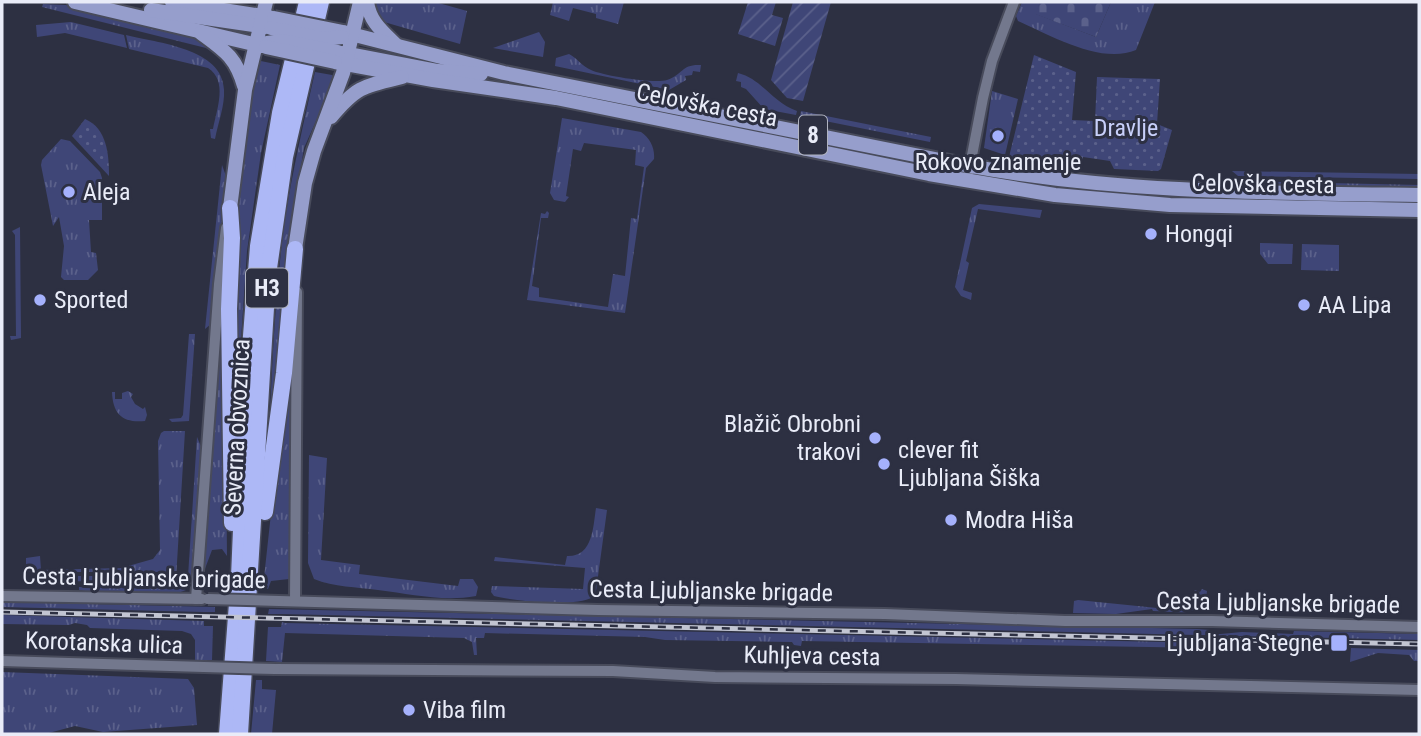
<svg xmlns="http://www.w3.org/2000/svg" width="1421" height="736" viewBox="0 0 1421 736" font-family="'Roboto Condensed',sans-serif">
	<defs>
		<pattern id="grass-tufts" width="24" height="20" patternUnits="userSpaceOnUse" patternTransform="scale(1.75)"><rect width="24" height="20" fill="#3f4677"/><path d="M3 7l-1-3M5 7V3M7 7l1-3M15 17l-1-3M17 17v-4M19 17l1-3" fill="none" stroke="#5b618b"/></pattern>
		<pattern id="cemetery-stones" width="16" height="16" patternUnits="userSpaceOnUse" patternTransform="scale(1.75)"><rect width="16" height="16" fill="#3f4677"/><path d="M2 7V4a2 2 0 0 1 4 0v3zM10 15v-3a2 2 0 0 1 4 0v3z" fill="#5b618b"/></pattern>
		<pattern id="park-dots" width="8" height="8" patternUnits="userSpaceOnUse" patternTransform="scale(1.75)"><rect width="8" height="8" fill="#3f4677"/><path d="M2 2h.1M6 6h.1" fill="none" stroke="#5b618b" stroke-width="1.8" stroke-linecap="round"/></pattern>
		<pattern id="garden-furrows" width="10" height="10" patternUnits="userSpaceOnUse" patternTransform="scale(1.75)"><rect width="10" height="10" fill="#3f4677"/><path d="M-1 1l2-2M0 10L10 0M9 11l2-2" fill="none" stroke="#5b618b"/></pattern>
	</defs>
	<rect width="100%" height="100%" fill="#2d3042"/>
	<g fill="url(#grass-tufts)">
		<path d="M372,2H435L467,11L460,44L384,22L379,19Z"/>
		<path d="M553,2H624L618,24L596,18V14L573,8L569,21L550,15Z"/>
		<path d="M1022,2H1040L1036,14L1096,37L1111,2H1155L1136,50C1101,65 1050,35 1018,21L1016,16Z"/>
		<path d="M43,4L66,5L116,20L195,38L211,44L223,59L206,48L42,7Z"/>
		<path d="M71,22L124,35L127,48L65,33L37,37L36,25Z"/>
		<path d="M539,32L545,42L543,57L493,48Z"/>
		<path d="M126,35C157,43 223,48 224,90C225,105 218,123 215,139L211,138L210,129H213C217,108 228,81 208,68L129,49Z"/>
		<path d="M569,54C577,58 583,67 591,70C604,76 655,84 667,80C684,74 681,64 701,65L700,72L693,71L692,75L685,76L686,80L669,90L555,66L556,58Z"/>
		<path d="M256,60L280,65L261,153L247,251L236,413V248L241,153Z"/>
		<path d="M315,72L332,75L335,78L304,148L293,214L284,324L269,439C272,366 275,292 285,219C293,169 304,121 315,72Z"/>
		<path d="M738,73C762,79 772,102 797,111L796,115L764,109L746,89L741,87V82L736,81Z"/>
		<path d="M992,91L1018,99L1005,155L984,148Z"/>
		<path d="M801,111L931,137L930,142L800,116Z"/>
		<path d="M562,118L641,132C650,138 655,148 654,159L646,168L625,313L527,300L541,213L545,214L547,211L549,213L548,218H541L532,286L539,288V297L608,307L613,274L625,276L631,218L637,219L644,167L635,165L636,150L584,143L581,151L573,149L566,196L569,197L565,202L554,200L550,193Z"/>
		<path d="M61,139L70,141L100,172L102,178H78L77,219L89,220L91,252L96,253L98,270L88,280H64L61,277L64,246L59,217L53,226L41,165L42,160Z"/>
		<path d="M222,165L227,179L211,324L205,329Z"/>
		<path d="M1232,171L1419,174V179L1238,176Z"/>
		<path d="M1237,181L1419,185V191L1306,188Z"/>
		<path d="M979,204L1042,210L1040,218L978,209L966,261L969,263L963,290L972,293L971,300L961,296L955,287L972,208Z"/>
		<path d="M20,227L21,338L11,340L10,336H16L15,235L12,231Z"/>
		<path d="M1260,243L1293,244L1292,264H1268L1260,254Z"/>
		<path d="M1302,244L1339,245V271L1301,270Z"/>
		<path d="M224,271L227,556L222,549L212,550L203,574Z"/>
		<path d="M293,312L289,579L271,581L268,589L263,587Z"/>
		<path d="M189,334H195L189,421L172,422L169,419L181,418L183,415Z"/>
		<path d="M128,391L133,394L131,397L135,404L143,409L145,407L147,415L145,421C123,423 113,415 112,392H115V399H122V393Z"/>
		<path d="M164,431H185L176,579L165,572H26V558L40,556L41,570L121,568L153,559L160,550L158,441L161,433Z"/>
		<path d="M197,437L202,449L193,578L188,577Z"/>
		<path d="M309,455L327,458L321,560L360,565L359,574L458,586L460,579H473L478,587L476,596C442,602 412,594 378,590C357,587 334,587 314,579L308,563Z"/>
		<path d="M596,508L607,510L596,591L593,597C574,608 516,601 494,596L491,592L492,586L583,589L585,568L494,561L495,557L565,565L567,556C593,557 593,527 596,508Z"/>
		<path d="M34,576H163L173,582L45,581L31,583Z"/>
		<path d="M79,587L182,588L186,590L175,594H104L79,590Z"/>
		<path d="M1202,589L1207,591C1204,620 1174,611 1153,611L1152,609L1116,614L1073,613L1074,601L1078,600L1167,609L1182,607L1195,590L1200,592Z"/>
		<path d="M2,602L215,607V612H204L2,607Z"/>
		<path d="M269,609L1197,629L1210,630V635L1242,632L1293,634L1294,631L1419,634V640L282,614H268Z"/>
		<path d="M2,615L204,621V626H213L212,660H195V640L191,634L182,631L90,628L87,625L75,623L69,625L2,624Z"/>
		<path d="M282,622L285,623L1209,643V648L802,641L801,646L794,645L792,642L665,640L645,637L485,633L484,638H476L477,655H474L472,642L464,638L285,633L282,662L266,661L268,627H281Z"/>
		<path d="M1351,648L1419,650V661H1414L1409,655L1378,653L1350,662Z"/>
		<path d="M2,672L188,679L194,688L197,725L103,732L75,726L45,734H2Z"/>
		<path d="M256,680H262V689L276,690L272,734H251Z"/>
	</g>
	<path fill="url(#cemetery-stones)" d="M1040,2H1111L1096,37L1035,14Z"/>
	<g fill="url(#park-dots)">
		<path d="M1034,55L1076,72L1072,120L1095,121L1097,77L1160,79L1157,124L1172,130L1161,169L1158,171L1114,169L1110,161L1083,157L1082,166L1009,157Z"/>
		<path d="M85,119C107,128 109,155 109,176L72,136Z"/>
	</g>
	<g fill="url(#garden-furrows)">
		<path d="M748,2H776L772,15L783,18L775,46L738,34Z"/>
		<path d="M793,2H831L803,101L787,98L771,80Z"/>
	</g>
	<rect fill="#3f4677" x="77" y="178" width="25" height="42"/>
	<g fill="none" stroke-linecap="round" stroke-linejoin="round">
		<g stroke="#484b5b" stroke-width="14">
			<g id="minor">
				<path d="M969,171L983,98L992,61L1014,2"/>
				<path d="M2,596L202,599"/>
				<path d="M196,599L219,284L226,228"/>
				<path d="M279,601L598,610L885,614L1065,621H1212L1419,627"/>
				<path d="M295,601L297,292"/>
				<path d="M2,661L204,667"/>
				<path d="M275,669L613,671L715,677L956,679L1419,690"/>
			</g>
		</g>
		<g stroke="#484b5b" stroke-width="18">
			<g id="major">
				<path d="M75,2L262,46"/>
				<path d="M172,2L269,17"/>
				<path d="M367,2C370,22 382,31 396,45"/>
				<path d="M151,10L266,27"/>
				<path d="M343,32L504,73L970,166C1120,193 1268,193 1419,195"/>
				<path d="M201,33C224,50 236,57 244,86"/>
				<path d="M339,52L438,71L481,74"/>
				<path d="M335,62L433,80L556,98L929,174L1055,195L1170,205L1419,210"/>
				<path d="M331,117C357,86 364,86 402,77"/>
				<path d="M230,208L245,90L266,2"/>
				<path d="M295,249L305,183L314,151L343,73L360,2"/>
			</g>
		</g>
		<g stroke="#484b5b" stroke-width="19">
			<g id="highway">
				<path d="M230,208L232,238L229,309L232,523"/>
				<path d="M265,512L284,373L295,249"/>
				<path d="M227,734L239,577L247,387L258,246L280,113L307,2"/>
				<path d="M240,734L268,275L285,157L321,2"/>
			</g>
		</g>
		<use href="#minor" stroke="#73788d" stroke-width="10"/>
		<use href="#major" stroke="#969ecc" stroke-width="14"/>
		<use href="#highway" stroke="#adb8f6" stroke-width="16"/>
		<g stroke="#c2c5d2" stroke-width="5">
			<path id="rail" d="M2,612L1419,644"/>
		</g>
		<use href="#rail" stroke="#2d3042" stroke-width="2.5" stroke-dasharray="8" stroke-linecap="butt"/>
		<g stroke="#484b5b" stroke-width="14" stroke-linecap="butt">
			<g id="minor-bridge">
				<path d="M208,599L279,601"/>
				<path d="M204,667L275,669"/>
			</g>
		</g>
		<g stroke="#484b5b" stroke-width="18" stroke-linecap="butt">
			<g id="major-bridge">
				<path d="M274,18L343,32"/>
				<path d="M271,28L323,39L342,37"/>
				<path d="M267,43L283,41L338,52"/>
				<path d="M266,47L335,62"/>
			</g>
		</g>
		<use href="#minor-bridge" stroke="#73788d" stroke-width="10"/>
		<use href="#major-bridge" stroke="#969ecc" stroke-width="14"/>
	</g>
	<g fill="#a5b1fc" stroke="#2d3042" stroke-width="2.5">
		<circle cx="998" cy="136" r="7"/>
		<circle cx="69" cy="192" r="7"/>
		<circle cx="1151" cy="234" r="7"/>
		<circle cx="40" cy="300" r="7"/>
		<circle cx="1304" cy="305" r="7"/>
		<circle cx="875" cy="438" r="7"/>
		<circle cx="884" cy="464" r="7"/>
		<circle cx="951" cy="520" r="7"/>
		<rect x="1330" y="634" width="18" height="18" rx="3.5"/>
		<circle cx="409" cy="710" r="7"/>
	</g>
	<g text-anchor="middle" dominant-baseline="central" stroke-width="6" stroke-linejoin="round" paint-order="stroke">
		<g fill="#2d3042" stroke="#b1b4c1" stroke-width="2">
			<rect x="799" y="115.5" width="28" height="39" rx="5"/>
			<rect x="246" y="268.5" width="42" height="39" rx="5"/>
		</g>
		<g font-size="23" font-weight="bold" fill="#e9ecf8">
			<text x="813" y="135">8</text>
			<text x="267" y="288">H3</text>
		</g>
		<g font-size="24" fill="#e9ecf8" stroke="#2d3042">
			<text transform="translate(707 105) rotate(11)">Celovška cesta</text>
			<text transform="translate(1263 184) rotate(1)">Celovška cesta</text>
			<text transform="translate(237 427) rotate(-87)">Severna obvoznica</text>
			<text transform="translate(144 578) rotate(1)">Cesta Ljubljanske brigade</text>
			<text transform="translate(711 591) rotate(1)">Cesta Ljubljanske brigade</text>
			<text transform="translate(1278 603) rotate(1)">Cesta Ljubljanske brigade</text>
			<text transform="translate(104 643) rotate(2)">Korotanska ulica</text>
			<text transform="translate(812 656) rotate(1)">Kuhljeva cesta</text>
		</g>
		<g font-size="24" fill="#c8d0fa" stroke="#2d3042">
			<text x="1126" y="128">Dravlje</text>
		</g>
		<g font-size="24" fill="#e9ecf8" stroke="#2d3042" text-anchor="start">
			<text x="998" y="162" text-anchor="middle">Rokovo znamenje</text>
			<text x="83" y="192">Aleja</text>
			<text x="1165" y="234">Hongqi</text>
			<text x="54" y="300">Sported</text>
			<text x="1318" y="305">AA Lipa</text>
			<text x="861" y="424" text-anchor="end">Blažič Obrobni<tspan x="861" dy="28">trakovi</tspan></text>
			<text x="898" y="450">clever fit<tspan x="898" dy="28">Ljubljana Šiška</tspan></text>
			<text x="965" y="520">Modra Hiša</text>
			<text x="1323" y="643" text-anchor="end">Ljubljana Stegne</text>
			<text x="423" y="710">Viba film</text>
		</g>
	</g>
	<rect width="1421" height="736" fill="none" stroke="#e9ecf8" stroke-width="7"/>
</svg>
